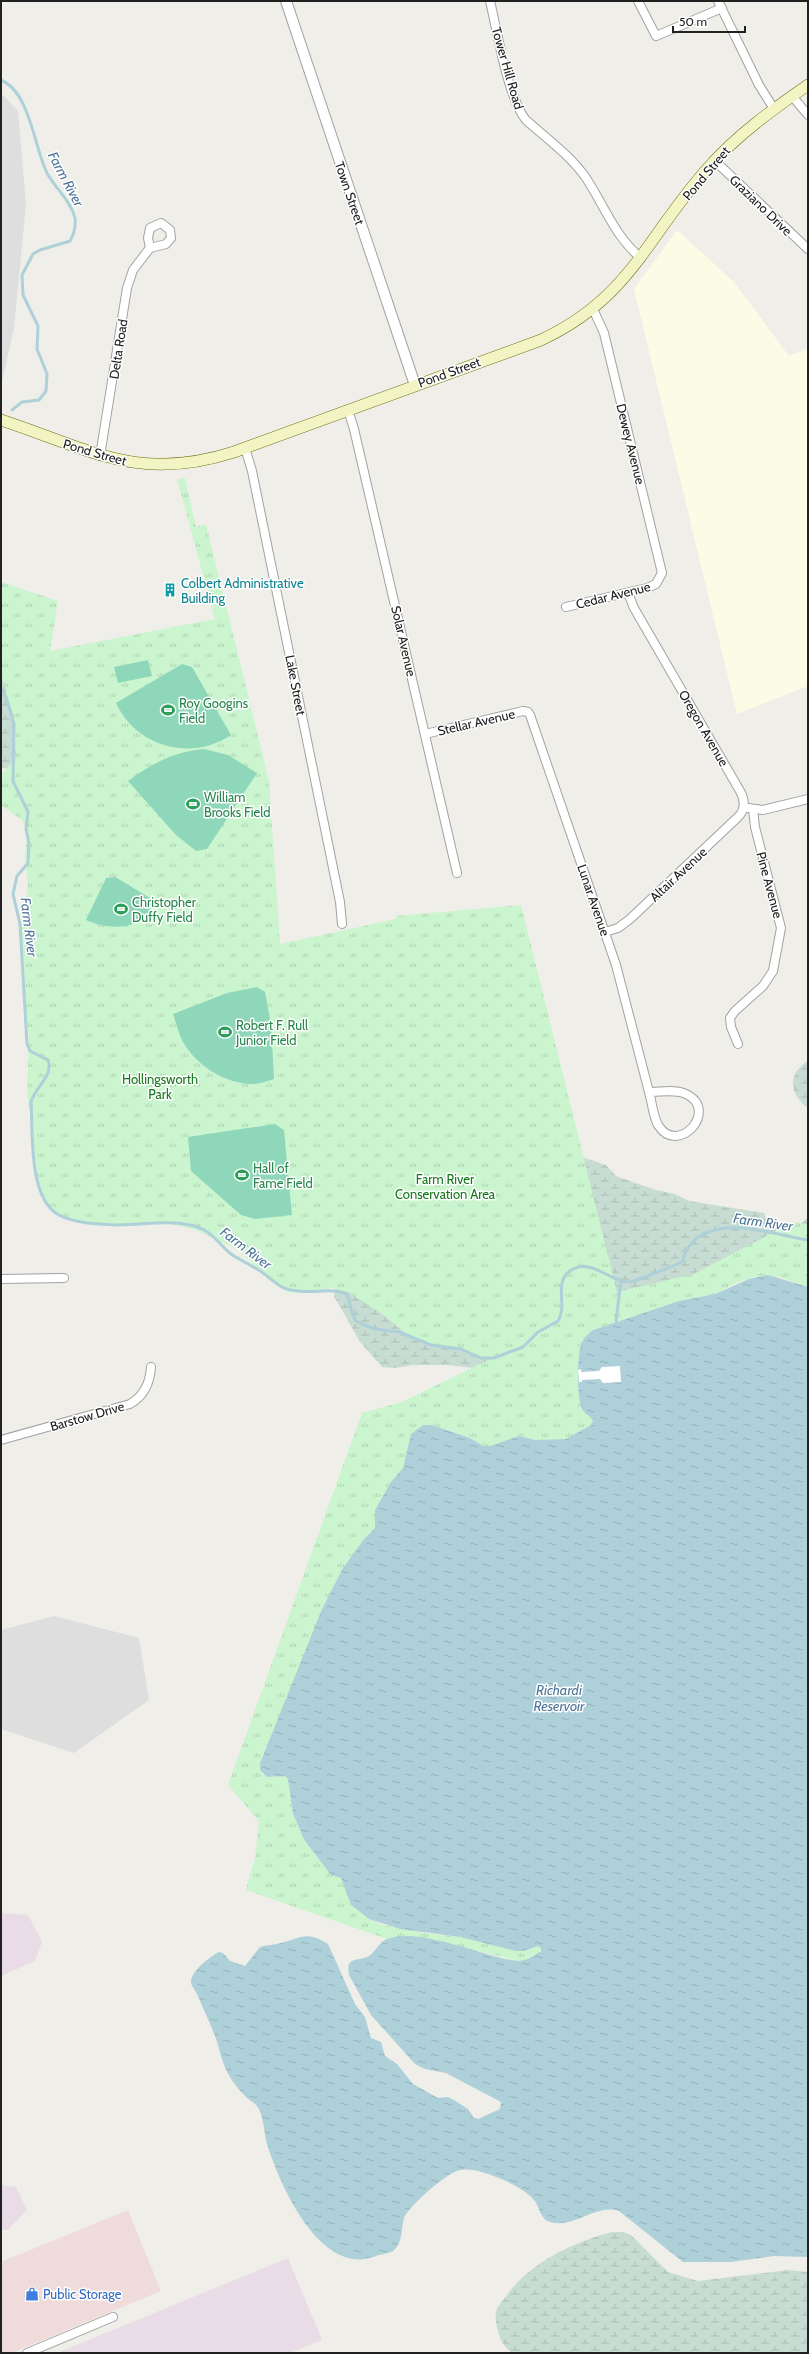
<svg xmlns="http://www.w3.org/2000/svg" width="809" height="2354" viewBox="0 0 809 2354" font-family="Cabin,sans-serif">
	<defs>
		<pattern id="wetland-marsh" width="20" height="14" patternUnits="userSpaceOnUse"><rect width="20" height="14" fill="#c7ddd3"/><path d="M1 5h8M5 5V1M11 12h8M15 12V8" fill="none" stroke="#abbdb5"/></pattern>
		<pattern id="park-tufts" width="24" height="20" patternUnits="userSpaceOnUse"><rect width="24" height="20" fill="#cbf5ce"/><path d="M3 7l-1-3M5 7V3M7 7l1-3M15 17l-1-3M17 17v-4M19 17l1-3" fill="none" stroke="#aed2b1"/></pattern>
		<pattern id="water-ripples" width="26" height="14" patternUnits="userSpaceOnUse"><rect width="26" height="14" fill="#aed0d9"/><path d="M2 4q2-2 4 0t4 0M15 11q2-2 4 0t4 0" fill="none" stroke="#95b2ba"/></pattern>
	</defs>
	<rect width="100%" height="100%" fill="#f0eee9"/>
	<g fill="#dfdede">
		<path d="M1,93L18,111L26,204L14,328L1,386Z"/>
		<path d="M54,1616L139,1638L149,1700L74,1753L1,1729V1630Z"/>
	</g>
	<path fill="#efdbda" d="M128,2210L161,2291L11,2353H1V2262Z"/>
	<g fill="#e9dce7">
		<path d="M1,1913L28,1915L42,1942L35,1961L1,1976Z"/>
		<path d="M1,2185L16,2187L27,2210L8,2230H1Z"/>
		<path d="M288,2258L322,2340L290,2353H57Z"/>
	</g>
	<path fill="#fcfce6" d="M677,230L734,282L789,356L808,348V686L737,714L634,289Z"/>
	<g fill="url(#wetland-marsh)">
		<path d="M1,674L12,698L21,761L10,769L1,768Z"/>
		<path d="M808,1061V1108C789,1095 787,1073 808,1061Z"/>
		<path d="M582,1157L606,1165L616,1176L656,1190L675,1194L689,1201L764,1213C766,1218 768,1224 773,1226C784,1231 803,1227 808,1216V1263L783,1254L474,1368L447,1365H413L395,1368L382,1367L360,1342L334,1296L336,1288Z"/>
		<path d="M612,2232H623L631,2235L668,2272L698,2281L788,2270L808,2272V2353H512C503,2346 499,2338 497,2327C496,2323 495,2316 496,2312C497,2308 501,2302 504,2299C527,2264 573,2242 612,2232Z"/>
	</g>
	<path fill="url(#park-tufts)" d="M185,478L196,527L206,524L269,781L280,944L396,919V916L521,905L617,1292L694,1274L793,1222L808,1224V1287L779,1277L758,1276L736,1283L715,1294L679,1301L593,1330C588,1335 583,1338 581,1345C577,1357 577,1395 581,1407C584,1414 590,1415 593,1421L591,1425L566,1439L535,1440L519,1436L490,1446H483L470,1438L433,1425H423L411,1434L403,1468L391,1482L375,1510V1528L364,1539L343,1568L322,1609L292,1687L262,1756L260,1770L263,1774L274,1777L285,1776L288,1779L293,1814L305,1841L331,1875L341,1878L351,1905L369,1919L383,1925L429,1934L460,1937L516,1951L538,1946L541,1948V1950L528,1959L519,1961L423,1938L387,1939L246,1890L255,1858L259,1821L228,1785L362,1413L402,1402L488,1360L465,1350L429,1345L414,1340L382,1314L350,1293L332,1288L303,1293L287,1292L270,1280L238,1250L196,1230L171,1224L119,1225L72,1221L63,1218L50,1208L44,1199L38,1182L27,1090L29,1038L23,993V955L19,931L28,888L25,856L27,833L23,821L1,805V775L16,758L13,715L1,675V582L58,601L50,651L215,619L177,479Z"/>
	<g fill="#8fd7ba">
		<path d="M148,660L152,676L118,683L114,667Z"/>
		<path d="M182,664L192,667L231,735C191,762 136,747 116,703Z"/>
		<path d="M204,749L228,755L257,773L207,849L196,851L176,835L128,781C153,763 173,752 204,749Z"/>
		<path d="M115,877L155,901C152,905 149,914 145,917C128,931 104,928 86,920L106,878Z"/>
		<path d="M257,987L265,992L271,1024L274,1079C268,1081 260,1084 253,1084C225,1084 195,1065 182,1040C178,1032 176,1022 173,1014L227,993Z"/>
		<path d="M275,1124L284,1130L292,1215L255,1219L241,1215L191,1171L188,1137Z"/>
	</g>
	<path fill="url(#water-ripples)" d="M768,1275L808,1287V2257L774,2256L731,2262H683L619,2211C596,2203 574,2229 550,2222C540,2219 540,2207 534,2200C523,2186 478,2166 460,2170C447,2172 409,2206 404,2218C401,2229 403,2243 393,2251C388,2254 381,2254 376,2256C321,2278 281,2187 268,2147C264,2135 264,2119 259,2109C256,2103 251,2102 246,2097C233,2084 224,2070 220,2052C215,2032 205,2014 198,1996C196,1991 192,1987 191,1983C190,1971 210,1957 219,1952L223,1953L230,1961L245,1966L260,1947C267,1945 274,1945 281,1943C303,1937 307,1931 328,1944L355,2004L365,2017L371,2038L381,2042L385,2056L397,2064L413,2084L438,2098L448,2097L454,2100L468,2109L474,2118L478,2119L500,2109L501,2102L446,2073L425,2069L415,2064L371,2015L349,1975C345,1955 359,1962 369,1956C376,1951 379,1942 387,1939C420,1926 485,1958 519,1961L528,1959L541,1951V1948L538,1946L524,1951H516L460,1937L400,1929L369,1919L351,1905L341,1878L331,1875L305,1841L293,1814L288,1779L285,1776L267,1777L260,1770V1763L322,1609L343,1568L364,1539L375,1528V1510L391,1482L403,1468L411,1434L423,1425H432L470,1438L483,1446H490L519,1436L535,1440L566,1439L591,1425L593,1421C590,1415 584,1414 581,1407C577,1395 577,1357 581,1345C583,1338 588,1334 593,1330L679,1301L715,1294L749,1279Z"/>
	<path fill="#fff" d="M620,1366L621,1382L603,1383L600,1379L582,1380V1382H579L578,1370L581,1369V1372L599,1371L602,1367Z"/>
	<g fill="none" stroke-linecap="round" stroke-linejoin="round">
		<g stroke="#aed0d9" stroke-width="3">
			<path d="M1,80C30,92 34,147 47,173C55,188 71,201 75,218C76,226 74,234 70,241L40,250L33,254L22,275L23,295L38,326L37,349L47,374L46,391L39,400L22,402L12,410"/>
			<path d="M1,688L7,700L14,724L13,781L28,812L26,829L29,843L28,863L17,876L13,894L20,924L27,1044L30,1051L48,1060C54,1076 35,1087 31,1102C33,1132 28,1199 59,1215C76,1224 99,1224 118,1225C143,1225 166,1220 190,1225C213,1230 216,1242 231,1254C240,1260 251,1265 260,1271C267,1275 274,1283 282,1287C304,1297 330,1286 347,1294L352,1312L356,1321L362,1324L375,1329L399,1332L431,1345L461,1349L481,1358H494L523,1347L538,1332L558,1321C568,1306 553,1283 570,1271C591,1256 610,1283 630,1282C635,1281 680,1264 683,1261C685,1258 683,1255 685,1253C688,1248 693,1240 698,1237C730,1217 774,1235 808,1240"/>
			<path d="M616,1321L621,1281"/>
		</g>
		<g stroke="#a2a2a2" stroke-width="10">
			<g id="minor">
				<path d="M490,1C497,30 508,99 526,120C546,138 570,155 586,178C604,205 615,237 641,258"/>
				<path d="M638,1L656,36L722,8"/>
				<path d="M718,1L759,85L774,109"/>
				<path d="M792,96L808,115"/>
				<path d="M714,160L808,249"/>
				<path d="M161,223L170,230L171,238L166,244L150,248L148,238L150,228Z"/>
				<path d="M348,410L354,429L457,873"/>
				<path d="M245,448L252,471L340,902L342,924"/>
				<path d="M100,456L127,288L133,270L150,248"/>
				<path d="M566,607L647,588L656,584L662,573L604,333L593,309"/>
				<path d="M425,734L523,711L528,712L530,715L616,965L649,1092"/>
				<path d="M748,808L763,810L808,799"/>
				<path d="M605,932L618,928L630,919L738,817C746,809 745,800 740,791L634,608L628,593"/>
				<path d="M738,1044L731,1027L730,1018L735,1011L763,986L773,971L781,928L755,827L753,809"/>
				<path d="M649,1092C661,1092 676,1089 686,1094C720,1110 678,1157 658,1125C653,1116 652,1102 649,1092Z"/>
				<path d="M1,1279L64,1278"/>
				<path d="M1,1440L130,1404C144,1396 150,1383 151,1367"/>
				<path d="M27,2353L113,2317"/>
			</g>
		</g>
		<g stroke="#a2a2a2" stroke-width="12">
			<path id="tertiary" d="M286,1L415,385"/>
		</g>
		<g stroke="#677011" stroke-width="12">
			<path id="secondary" d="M1,420C89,449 138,483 234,452L541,340C631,298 647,236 708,168C737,135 772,110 808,85"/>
		</g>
		<use href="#minor" stroke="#fff" stroke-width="8"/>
		<use href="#tertiary" stroke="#fff" stroke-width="10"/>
		<use href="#secondary" stroke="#f2f4c3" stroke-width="11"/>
	</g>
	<defs>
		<g id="building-bare" transform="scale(1.08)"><path d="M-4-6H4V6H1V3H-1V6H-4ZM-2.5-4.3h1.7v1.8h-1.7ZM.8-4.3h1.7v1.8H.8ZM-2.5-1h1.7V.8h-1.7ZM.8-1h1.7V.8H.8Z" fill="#0f9aa8" stroke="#fff" stroke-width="2.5" paint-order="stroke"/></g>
		<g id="stadium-bare" transform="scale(1.08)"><path d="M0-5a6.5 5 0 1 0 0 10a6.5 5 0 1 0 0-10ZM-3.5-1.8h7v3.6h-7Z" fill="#2e9e5b" stroke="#fff" stroke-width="2.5" paint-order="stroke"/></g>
		<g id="shop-bare" transform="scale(1.08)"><path d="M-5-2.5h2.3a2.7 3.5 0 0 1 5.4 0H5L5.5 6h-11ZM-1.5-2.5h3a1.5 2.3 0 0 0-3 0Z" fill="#3f7fe0" stroke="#fff" stroke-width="2.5" paint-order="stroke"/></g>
	</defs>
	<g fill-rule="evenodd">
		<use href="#building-bare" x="170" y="590"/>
		<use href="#stadium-bare" x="168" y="710"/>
		<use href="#stadium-bare" x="193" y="804"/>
		<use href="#stadium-bare" x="121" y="909"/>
		<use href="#stadium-bare" x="225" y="1032"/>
		<use href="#stadium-bare" x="242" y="1175"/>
		<use href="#shop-bare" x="32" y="2294"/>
	</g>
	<g text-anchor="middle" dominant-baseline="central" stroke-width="3" stroke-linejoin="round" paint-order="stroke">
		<g font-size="13" fill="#212121" stroke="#fff">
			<text transform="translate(508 68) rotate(74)">Tower Hill Road</text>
			<text transform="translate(706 173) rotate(-50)">Pond Street</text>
			<text transform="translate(350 193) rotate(71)">Town Street</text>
			<text transform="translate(761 205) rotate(44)">Graziano Drive</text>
			<text transform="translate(118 349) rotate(-81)">Delta Road</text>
			<text transform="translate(449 372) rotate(-20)">Pond Street</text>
			<text transform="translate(631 444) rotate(76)">Dewey Avenue</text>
			<text transform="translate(95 452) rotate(16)">Pond Street</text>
			<text transform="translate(613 595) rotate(-14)">Cedar Avenue</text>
			<text transform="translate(404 641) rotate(77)">Solar Avenue</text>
			<text transform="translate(296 685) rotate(79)">Lake Street</text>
			<text transform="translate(476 722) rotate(-13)">Stellar Avenue</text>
			<text transform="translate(704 728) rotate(60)">Oregon Avenue</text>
			<text transform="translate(678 874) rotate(-43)">Altair Avenue</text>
			<text transform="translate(770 885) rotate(75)">Pine Avenue</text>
			<text transform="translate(594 900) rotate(71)">Lunar Avenue</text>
			<text transform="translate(87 1416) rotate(-16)">Barstow Drive</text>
		</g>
		<g font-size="13" fill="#0d838f" stroke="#fff" text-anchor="start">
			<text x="181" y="583">Colbert Administrative<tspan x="181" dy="15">Building</tspan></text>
		</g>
		<g font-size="13" fill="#27864d" stroke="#fff" text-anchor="start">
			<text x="179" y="703">Roy Googins<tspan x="179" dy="15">Field</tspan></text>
			<text x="204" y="797">William<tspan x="204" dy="15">Brooks Field</tspan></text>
			<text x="132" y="902">Christopher<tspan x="132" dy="15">Duffy Field</tspan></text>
			<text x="236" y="1025">Robert F. Rull<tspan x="236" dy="15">Junior Field</tspan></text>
			<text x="253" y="1168">Hall of<tspan x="253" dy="15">Fame Field</tspan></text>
		</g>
		<g font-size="13" fill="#17771d" stroke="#fff">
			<text x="160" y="1079">Hollingsworth<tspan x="160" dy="15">Park</tspan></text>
			<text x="445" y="1179">Farm River<tspan x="445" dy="15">Conservation Area</tspan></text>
		</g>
		<g font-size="13" fill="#366cbe" stroke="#fff" text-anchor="start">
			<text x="43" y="2294">Public Storage</text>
		</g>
		<g font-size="14" font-style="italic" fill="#4f7699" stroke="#fff">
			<text transform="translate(66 179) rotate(62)">Farm River</text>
			<text transform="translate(29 927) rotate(83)">Farm River</text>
			<text transform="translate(763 1222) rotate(8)">Farm River</text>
			<text transform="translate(246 1248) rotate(37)">Farm River</text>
			<text x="559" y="1690">Richardi<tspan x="559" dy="16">Reservoir</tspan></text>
		</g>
	</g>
	<rect width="809" height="2354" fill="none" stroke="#212121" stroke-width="4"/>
	<path d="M673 26v6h72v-6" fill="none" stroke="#212121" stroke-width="2"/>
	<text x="679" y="26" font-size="12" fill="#212121" stroke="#ffffff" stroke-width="3" paint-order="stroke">50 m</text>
</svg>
